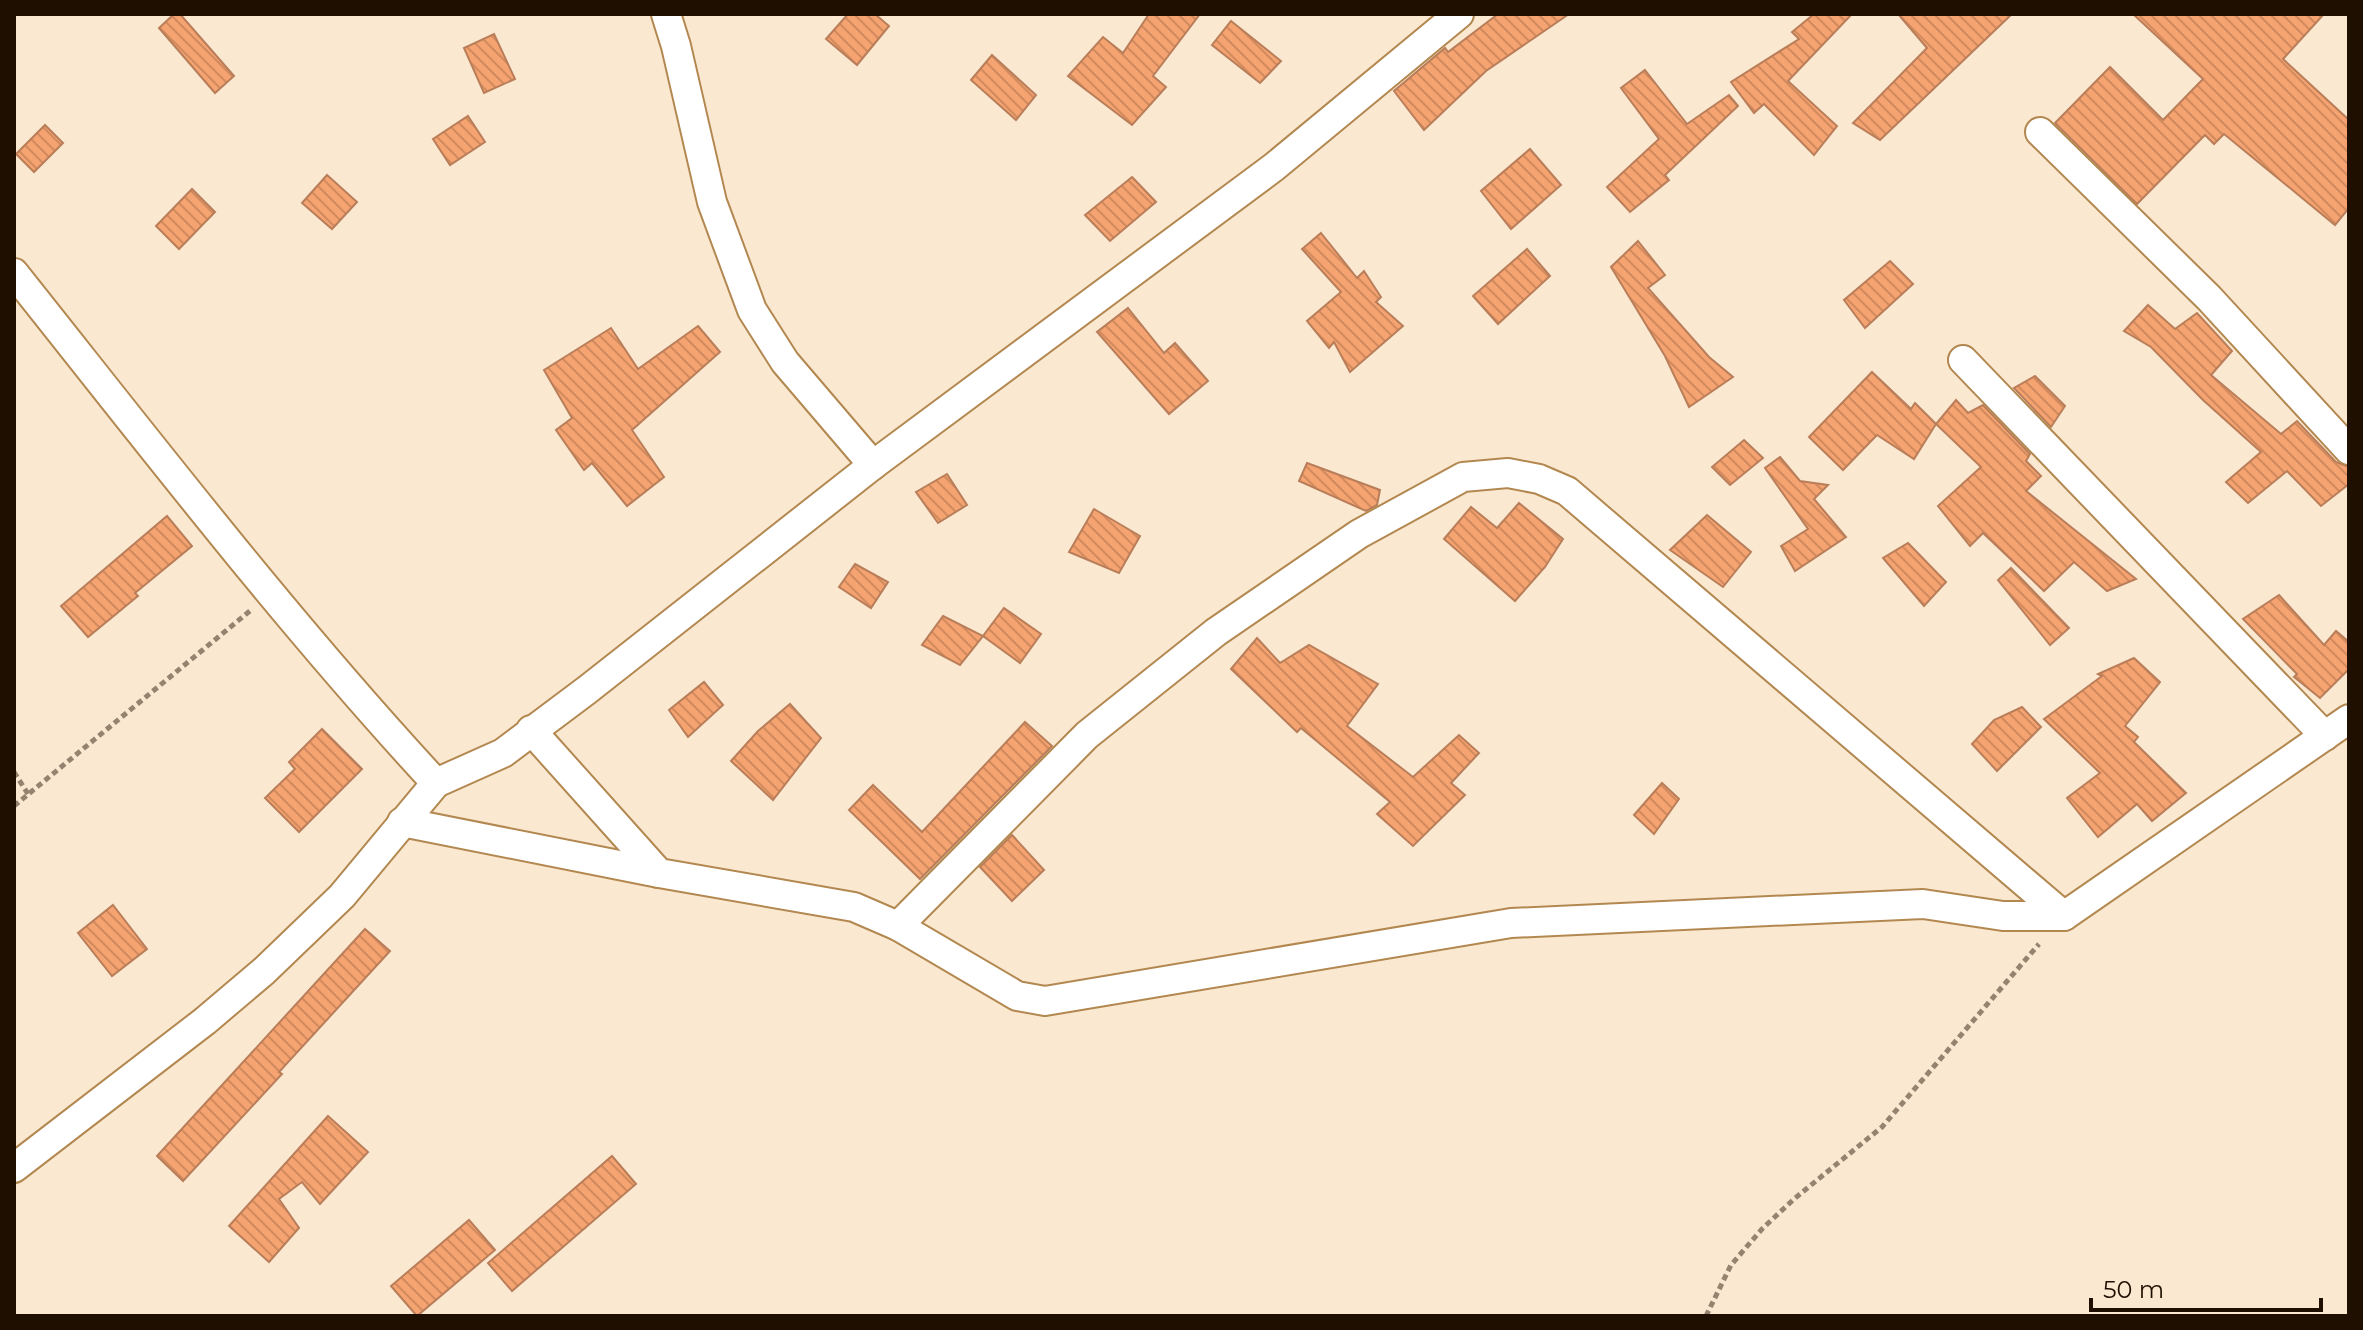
<svg xmlns="http://www.w3.org/2000/svg" width="2363" height="1330" viewBox="0 0 2363 1330" font-family="Montserrat,sans-serif">
	<defs>
		<pattern id="building-back-hatch" width="6" height="6" patternUnits="userSpaceOnUse" patternTransform="scale(2)"><rect width="6" height="6" fill="#f5a370"/><path d="M-1 5l2 2M0 0l6 6M5-1l2 2" fill="none" stroke="#d28b5f"/></pattern>
	</defs>
	<rect width="100%" height="100%" fill="#fae8d1"/>
	<g fill="url(#building-back-hatch)" stroke="#b97e59" stroke-width="2">
		<path d="M174,14H180L234,76L215,93L159,28Z"/>
		<path d="M848,14H875L889,26L857,65L826,39Z"/>
		<path d="M1149,14H1200L1153,76L1166,87L1132,125L1068,76L1103,37L1123,53Z"/>
		<path d="M1498,14H1569L1486,71L1424,130L1394,91L1445,48L1448,52Z"/>
		<path d="M1814,14H1852L1788,81L1837,126L1814,155L1764,104L1754,113L1731,82L1799,39L1792,32Z"/>
		<path d="M1898,14H2012L1880,140L1853,123L1927,48Z"/>
		<path d="M2133,14H2324L2283,59L2349,120V208L2335,225L2224,134L2214,144L2205,135L2137,204L2055,123L2110,67L2163,120L2203,79Z"/>
		<path d="M1231,21L1281,61L1260,83L1212,45Z"/>
		<path d="M494,34L515,79L484,93L464,48Z"/>
		<path d="M992,55L1036,95L1016,120L971,80Z"/>
		<path d="M1645,70L1687,124L1729,95L1738,106L1665,175L1669,180L1630,212L1607,187L1659,139L1621,88Z"/>
		<path d="M468,116L485,142L450,165L433,139Z"/>
		<path d="M45,125L63,143L34,172L16,154Z"/>
		<path d="M1530,149L1561,185L1511,229L1481,191Z"/>
		<path d="M327,175L357,202L332,229L302,203Z"/>
		<path d="M1132,177L1156,202L1110,241L1085,215Z"/>
		<path d="M192,189L215,212L179,249L156,226Z"/>
		<path d="M1321,233L1357,278L1364,271L1381,297L1376,302L1403,326L1350,372L1334,342L1329,348L1307,321L1341,292L1302,249Z"/>
		<path d="M1638,241L1665,275L1648,288L1709,357L1733,377L1689,407L1665,356L1611,267Z"/>
		<path d="M1527,249L1550,276L1498,324L1473,296Z"/>
		<path d="M1890,261L1913,284L1865,328L1844,300Z"/>
		<path d="M2148,305L2175,329L2197,313L2232,351L2211,375L2281,434L2297,421L2336,462L2349,467V484L2321,506L2287,471L2248,503L2226,482L2261,452L2203,400L2151,347L2124,331Z"/>
		<path d="M1128,308L1164,353L1175,343L1208,381L1169,414L1097,332Z"/>
		<path d="M698,326L720,352L632,430L664,477L627,506L592,463L584,470L556,430L572,418L544,370L611,328L638,369Z"/>
		<path d="M1872,372L1911,409L1915,403L1936,424L1914,459L1877,435L1843,470L1809,437Z"/>
		<path d="M2035,376L2065,406L2051,427L2014,388Z"/>
		<path d="M1956,400L1968,413L1983,405L2030,454L2026,461L2041,476L2026,491L2136,579L2107,591L2074,562L2044,591L1983,533L1970,546L1938,506L1981,467L1936,424Z"/>
		<path d="M1744,440L1763,458L1730,485L1712,467Z"/>
		<path d="M1780,457L1800,481L1828,485L1814,499L1846,537L1795,571L1781,546L1808,529L1765,468Z"/>
		<path d="M1307,463L1380,490L1377,505L1366,511L1299,481Z"/>
		<path d="M947,474L967,505L938,523L916,492Z"/>
		<path d="M1519,503L1563,539L1545,567L1515,601L1444,539L1471,507L1497,528Z"/>
		<path d="M1094,509L1140,536L1119,573L1069,552Z"/>
		<path d="M1707,515L1751,552L1723,587L1670,550Z"/>
		<path d="M167,516L192,546L135,593L138,596L88,637L61,606Z"/>
		<path d="M1908,543L1946,582L1924,606L1883,558Z"/>
		<path d="M855,564L888,582L871,608L839,587Z"/>
		<path d="M2011,568L2069,628L2050,645L1998,580Z"/>
		<path d="M2279,595L2324,645L2336,631L2349,642V669L2320,698L2294,677L2297,674L2243,619Z"/>
		<path d="M1004,608L1041,634L1020,663L983,636Z"/>
		<path d="M943,616L983,636L960,665L922,645Z"/>
		<path d="M1257,638L1280,663L1309,645L1378,684L1347,726L1413,777L1459,735L1479,753L1451,783L1465,795L1413,846L1377,814L1390,802L1301,728L1297,732L1231,669Z"/>
		<path d="M2134,658L2160,682L2125,726L2138,737L2134,742L2186,793L2152,821L2137,804L2098,837L2067,798L2100,773L2044,719L2102,676L2098,674Z"/>
		<path d="M704,682L723,705L688,737L669,710Z"/>
		<path d="M790,704L821,738L773,800L731,761L758,731Z"/>
		<path d="M2022,707L2041,727L1997,771L1972,744L1994,720Z"/>
		<path d="M1025,722L1052,746L920,879L849,810L873,785L922,832Z"/>
		<path d="M322,729L362,769L299,832L265,798L295,769L289,762Z"/>
		<path d="M1662,783L1679,799L1654,834L1634,815Z"/>
		<path d="M1012,835L1044,870L1012,901L980,867Z"/>
		<path d="M113,905L147,949L112,976L78,933Z"/>
		<path d="M365,929L390,951L279,1072L282,1074L183,1181L157,1156Z"/>
		<path d="M328,1116L368,1152L320,1204L302,1182L279,1199L299,1228L269,1262L229,1226Z"/>
		<path d="M612,1156L636,1184L512,1291L488,1263Z"/>
		<path d="M469,1220L495,1250L417,1316L391,1286Z"/>
	</g>
	<g fill="none" stroke-linecap="round" stroke-linejoin="round">
		<g stroke="#b38850" stroke-width="32">
			<g id="street">
				<path d="M666,14L676,46L712,202L752,310L785,362L873,465"/>
				<path d="M2040,132L2209,298L2349,450"/>
				<path d="M14,273C151,445 286,621 436,783"/>
				<path d="M1963,360L2325,736"/>
				<path d="M531,730L659,873L854,907L898,926L1017,996L1045,1001L1511,923L1923,904L2003,916H2064"/>
				<path d="M402,822L659,873"/>
				<path d="M898,926L1087,735L1216,632L1359,534L1463,477L1508,473L1539,479L1567,491L2064,916L2349,719"/>
				<path d="M14,1168L205,1021L264,971L342,896L436,783L503,753L587,690L873,465L1274,167L1459,14"/>
			</g>
		</g>
		<g stroke="#958370" stroke-width="5" stroke-dasharray="6 4" stroke-linecap="butt">
			<path d="M14,772L28,794"/>
			<path d="M14,806L251,610"/>
			<path d="M1706,1316L1731,1265L1762,1229L1794,1199L1882,1127L2039,944"/>
		</g>
		<use href="#street" stroke="#fff" stroke-width="28"/>
	</g>
	<rect width="2363" height="1330" fill="none" stroke="#1f0f00" stroke-width="32"/>
	<path d="M2091 1298v12h230v-12" fill="none" stroke="#1f0f00" stroke-width="4"/>
	<text x="2103" y="1298" font-size="24" fill="#1f0f00" stroke="#fae8d1" stroke-width="6" paint-order="stroke">50 m</text>
</svg>
